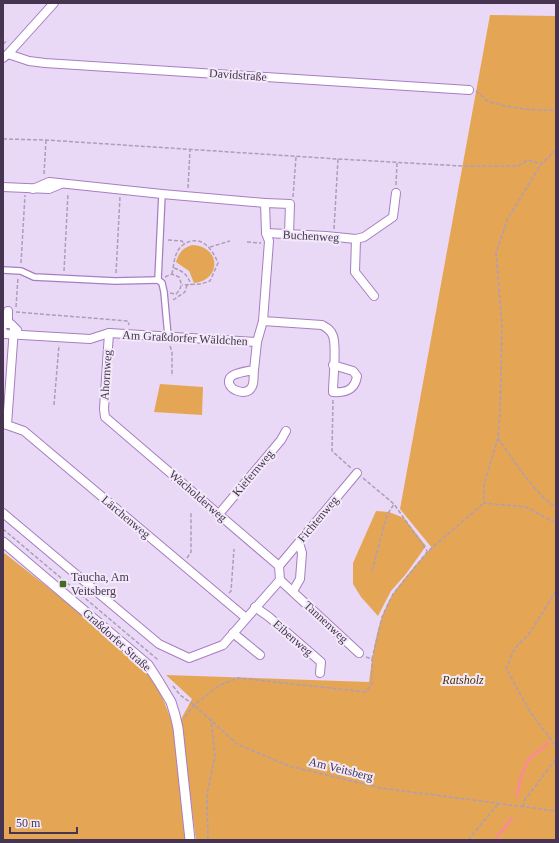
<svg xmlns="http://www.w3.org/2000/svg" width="559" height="843" viewBox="0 0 559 843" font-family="'Times New Roman',serif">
	<rect width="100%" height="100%" fill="#ead9f6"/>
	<g fill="#e4a654">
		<path d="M490,15L556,16V840H196L180,721L192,699L166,675L369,682C373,654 377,618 393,594C403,579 416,565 428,551L432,548L400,509Z"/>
		<path d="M192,245C221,246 222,280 194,283L189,271L176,262C179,252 183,248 192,245Z"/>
		<path d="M160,384L203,387L202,415L154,412Z"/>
		<path d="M376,511L389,512L404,518L426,546L406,574L391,591L378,616L361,597L353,584V563Z"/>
		<path d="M3,552L78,611L134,659L147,673L157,686L165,704L173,725L187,840H3Z"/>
	</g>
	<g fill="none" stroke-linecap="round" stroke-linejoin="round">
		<g stroke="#fc8899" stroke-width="2.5">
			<path d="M517,796L521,776L529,759L548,743"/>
			<path d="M495,840L512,818"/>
		</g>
		<g stroke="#a87dc2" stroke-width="8">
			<g id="pedestrian">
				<path d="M162,194L158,280L162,283L164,292L168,336"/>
				<path d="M3,270L21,271L34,277L115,281L158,280"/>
			</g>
		</g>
		<g stroke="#a87dc2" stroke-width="10">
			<g id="minor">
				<path d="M8,54L29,61L45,63L469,90"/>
				<path d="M3,58L8,54L54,3"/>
				<path d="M3,187L49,189L61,184"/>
				<path d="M265,203L290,204L289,235"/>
				<path d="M266,233L326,236L356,239L364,237L393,217L396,193"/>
				<path d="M356,239L355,272L374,296"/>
				<path d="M263,321L322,325C327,328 331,330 333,336C337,347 333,379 333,392C346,393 355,390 357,376L353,371L333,365"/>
				<path d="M3,324H11L17,330"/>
				<path d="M8,324V311"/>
				<path d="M3,331L5,334L90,339L109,333L257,342L263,321L269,241L266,233L265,203L162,194L49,182L33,189"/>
				<path d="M109,333L104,409L105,417L279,566L280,580"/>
				<path d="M254,370C253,375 255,384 251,388C246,397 224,389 230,378C233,373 248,371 254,370L257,342"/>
				<path d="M7,425L24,431L246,618"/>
				<path d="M7,425L14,328"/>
				<path d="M3,513L159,644L189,658L223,645L280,580"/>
				<path d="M219,514L281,440L286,431"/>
				<path d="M279,566L357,473"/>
				<path d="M280,580L359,653"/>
				<path d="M293,591L300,579L302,553L299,543"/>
				<path d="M255,607L269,617L321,662L320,673"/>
				<path d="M233,633L260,655"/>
			</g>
		</g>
		<g stroke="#a87dc2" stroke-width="11">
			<path id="tertiary" d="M3,542L148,665L159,682L171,702L175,715L178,728L190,840"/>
		</g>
		<g stroke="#ae9dba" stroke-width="1.5" stroke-dasharray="4 2" stroke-linecap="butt">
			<path d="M3,44L8,40"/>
			<path d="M476,91C480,94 484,99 488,101C506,108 537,111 556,110"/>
			<path d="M3,139L46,140L338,159L462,166H518L528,160L541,164"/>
			<path d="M556,150L541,164L508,218L496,253L502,326L500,411L498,438L484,484V503L526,507L556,523"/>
			<path d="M44,174L46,140"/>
			<path d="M396,185L397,163"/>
			<path d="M188,188L190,150"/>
			<path d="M293,197L296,157"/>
			<path d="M334,229L338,159"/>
			<path d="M168,240L182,241L184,244"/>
			<path d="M247,242L261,243"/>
			<path d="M210,247L230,241"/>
			<path d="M21,263L25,195"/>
			<path d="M174,268C183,271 188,275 191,285"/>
			<path d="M64,271L68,193"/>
			<path d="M116,273L120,197"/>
			<path d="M172,274C174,265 174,251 183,245C200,233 212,248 218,263L210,281L201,284L182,285"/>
			<path d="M165,277L172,274L179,277C182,284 182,288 176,294L170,293"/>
			<path d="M173,300L185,292L187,285"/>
			<path d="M16,307L18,277"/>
			<path d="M16,312L128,321L129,325"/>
			<path d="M170,346L172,352V376"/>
			<path d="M333,400L332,451L351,468"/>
			<path d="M54,405L59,345"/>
			<path d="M498,438C511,457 537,497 556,507"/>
			<path d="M363,478L394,504L427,551"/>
			<path d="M3,529L157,659V661"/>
			<path d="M187,558L191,552V513"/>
			<path d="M372,571L387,515L394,504"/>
			<path d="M556,591L529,634L515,648L506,668L530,712L556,746"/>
			<path d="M229,593L231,591L234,549"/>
			<path d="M366,657L372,659L382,617L393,594L428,551L484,503"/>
			<path d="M173,686L180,695L194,705L237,744L289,766L381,788L556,811"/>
			<path d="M185,717L194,705L220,685L238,678L366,692L372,683V659"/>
			<path d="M523,807L524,801L556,759"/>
			<path d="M208,840L207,794L215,756L211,719"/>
			<path d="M468,840L498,804"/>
		</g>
		<use href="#pedestrian" stroke="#fff" stroke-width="5.5"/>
		<use href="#minor" stroke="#fff" stroke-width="8"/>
		<use href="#tertiary" stroke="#fff" stroke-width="9"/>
	</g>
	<rect fill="#476a23" stroke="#f3eaf9" stroke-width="1.5" x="59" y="580" width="8" height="8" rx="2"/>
	<g text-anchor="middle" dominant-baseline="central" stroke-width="4" stroke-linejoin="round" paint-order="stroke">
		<g font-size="12" fill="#463451" stroke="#f3eaf9">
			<text transform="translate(238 75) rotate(4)">Davidstraße</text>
			<text transform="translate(311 236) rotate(3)">Buchenweg</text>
			<text transform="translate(185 338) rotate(3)">Am Graßdorfer Wäldchen</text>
			<text transform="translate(106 375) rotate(-86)">Ahornweg</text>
			<text transform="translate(253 473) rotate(-50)">Kiefernweg</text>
			<text transform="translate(198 496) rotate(41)">Wacholderweg</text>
			<text transform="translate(126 517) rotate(40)">Lärchenweg</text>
			<text transform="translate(318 519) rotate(-50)">Fichtenweg</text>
			<text transform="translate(326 622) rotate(43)">Tannenweg</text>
			<text transform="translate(293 638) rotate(41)">Eibenweg</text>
			<text transform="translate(117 640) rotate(42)">Graßdorfer Straße</text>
			<text transform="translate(341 769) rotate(14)">Am Veitsberg</text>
		</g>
		<g font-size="12" fill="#463451" stroke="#f3eaf9" text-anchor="start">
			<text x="71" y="577">Taucha, Am<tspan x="71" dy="14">Veitsberg</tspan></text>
		</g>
		<g font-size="12" font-style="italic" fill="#4c3004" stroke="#f3eaf9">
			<text x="463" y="680">Ratsholz</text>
		</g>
	</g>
	<rect width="559" height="843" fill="none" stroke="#463451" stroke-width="8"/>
	<path d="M10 827v6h67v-6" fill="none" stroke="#463451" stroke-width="2"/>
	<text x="16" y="827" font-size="12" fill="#463451" stroke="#f3eaf9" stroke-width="3" paint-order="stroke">50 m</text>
</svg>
